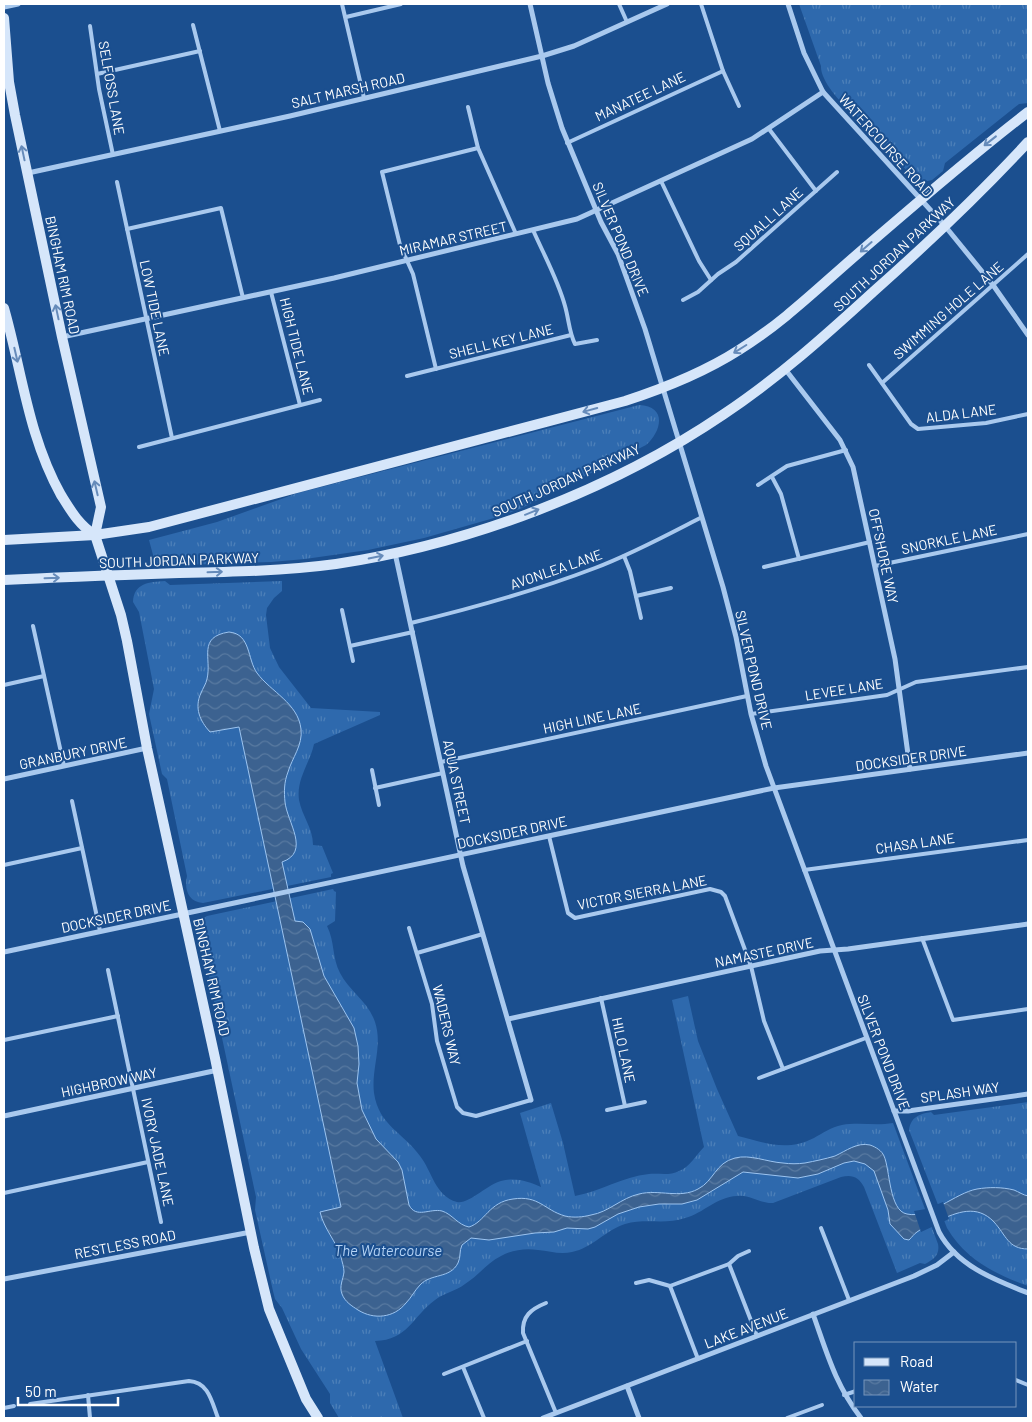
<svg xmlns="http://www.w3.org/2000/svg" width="1032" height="1422" viewBox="0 0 1032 1422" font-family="Barlow,sans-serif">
	<defs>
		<pattern id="grass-tufts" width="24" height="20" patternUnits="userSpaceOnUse" patternTransform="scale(1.25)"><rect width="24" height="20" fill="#2e69ad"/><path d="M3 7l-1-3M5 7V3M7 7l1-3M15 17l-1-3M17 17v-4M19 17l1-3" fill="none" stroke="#4d80b9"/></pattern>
		<pattern id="water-waves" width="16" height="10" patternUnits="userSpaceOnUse" patternTransform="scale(1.25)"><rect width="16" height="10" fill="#3c6290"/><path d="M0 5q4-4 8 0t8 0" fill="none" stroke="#597aa1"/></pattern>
	</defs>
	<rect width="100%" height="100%" fill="#1b4f8f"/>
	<g fill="url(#grass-tufts)">
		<path d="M799,4H1028V103L1019,104L945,163L943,171L932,180L923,182L918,181L910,174L851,110C840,104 820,79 821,66Z"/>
		<path d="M639,405C667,406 662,431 646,445L520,509L494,518L424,538L368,550L305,559L271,562L156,566L149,540L217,522L298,493Z"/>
		<path d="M165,581L170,585L282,581V591L274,598L267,608L266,615L270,648L279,667L311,708L380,712V715L314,744C310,763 296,779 299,800C302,816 313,828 313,845L322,846L333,873L331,874V877L203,903C188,902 184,889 187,876L167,779L162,774L149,714L154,689L139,612L133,602C134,583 149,582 165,581Z"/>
		<path d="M333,889L334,891L336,892L335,921L327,926C335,942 332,958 340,973C349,991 368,1001 375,1022C383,1046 371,1069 374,1093C379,1126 403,1132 420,1156C432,1171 435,1196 457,1202C468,1205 488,1184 501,1181C515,1177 528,1181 541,1187L520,1113L551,1103L563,1143L575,1196C601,1191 622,1177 649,1174C659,1173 670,1176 679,1171C690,1167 696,1155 704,1147L672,1000L688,996L698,1041L717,1089L738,1136C766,1143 786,1152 814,1138C823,1133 831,1127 842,1125C859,1122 876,1126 893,1123L938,1244C940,1255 934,1259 925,1264L920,1263L897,1273L864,1187C859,1177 852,1174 841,1177L773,1203C760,1204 750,1194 737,1196C716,1197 704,1213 685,1218C666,1225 645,1218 625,1224C606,1230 592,1248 572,1252C560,1255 550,1251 538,1250C525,1248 512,1250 501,1256C487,1263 478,1276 465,1284C456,1291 444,1293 435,1300C412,1317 408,1340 375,1341L403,1418H339L330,1403V1394L301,1349L282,1308L275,1299L273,1291L255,1210L256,1197L202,944C193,933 193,923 207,916Z"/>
		<path d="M1028,1102V1286C995,1274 966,1260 947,1228L909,1130C911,1117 919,1114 931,1112L934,1115Z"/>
	</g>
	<path fill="url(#water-waves)" stroke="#9cc4f0" d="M229,632C251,634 247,659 257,673C271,692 298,703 301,729C303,745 292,758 288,772C284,782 284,792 285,802C287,822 311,852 282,862L295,921L303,922L310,929L324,976L354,1028L358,1046L359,1064L357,1083L362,1110L376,1139L398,1162L402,1170L409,1205C416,1219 430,1208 442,1211C452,1214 458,1225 469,1227C485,1222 489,1202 513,1199C539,1195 544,1210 565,1216C574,1218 583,1217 591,1215C609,1212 621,1198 639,1194C659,1189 680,1199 698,1189C714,1181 715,1163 735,1158C750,1154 767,1162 783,1163C790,1164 798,1164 805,1163C815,1161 825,1159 835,1156C846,1151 857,1142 870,1145C876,1147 882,1151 884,1156C890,1169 889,1211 907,1214C929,1219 955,1193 977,1189C989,1187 1002,1187 1014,1190C1019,1192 1023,1195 1028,1196V1249C1008,1249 1006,1235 994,1222C977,1204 957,1212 938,1221C931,1225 923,1227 917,1232C914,1234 912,1237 909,1240L904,1239L890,1224L888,1210L874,1171L865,1164L854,1161L844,1163L818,1174L798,1178L743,1172L697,1200L682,1204H659L639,1207L618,1214L595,1227L588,1229L567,1228L554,1232L535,1233L489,1240L471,1238L462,1245C459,1251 461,1257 458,1263C450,1279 431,1273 420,1285C415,1290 411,1298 406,1303C394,1318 374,1320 358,1310C352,1306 345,1302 342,1294C339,1286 343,1280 344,1272C344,1267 342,1262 341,1257C336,1241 324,1229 320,1212L341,1207L239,727L210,732C200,721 194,708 201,693C203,688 206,684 207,679C212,658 197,637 229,632Z"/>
	<path fill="#1b4f8f" d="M943,1202L949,1219L921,1232L914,1211L926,1209Z"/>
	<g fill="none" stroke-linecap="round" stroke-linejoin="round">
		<g stroke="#a9c9ee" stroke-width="4">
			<path d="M342,4L364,98"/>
			<path d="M619,4L627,22"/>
			<path d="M701,4L723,71L739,106"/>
			<path d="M346,17L401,4"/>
			<path d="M193,25L220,131"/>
			<path d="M90,26L99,89L113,155"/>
			<path d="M97,74L200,51"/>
			<path d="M468,107L478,148L516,234"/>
			<path d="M769,129L816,191"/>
			<path d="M567,143L723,71"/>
			<path d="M661,181L699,261L711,280"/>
			<path d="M117,182L172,438"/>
			<path d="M127,229L221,208L243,298"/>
			<path d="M533,230C544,255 558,280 565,306C569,320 569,332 575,344L597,340"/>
			<path d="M271,292L300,405"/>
			<path d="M683,300L698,292L718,274L736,262L837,172"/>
			<path d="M869,365L911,424L918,429L986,423L1028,414"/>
			<path d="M436,369L413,274L400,245L382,172L478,148"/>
			<path d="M407,376L571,335"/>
			<path d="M882,383L1028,254"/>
			<path d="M139,447L320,400"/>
			<path d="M772,477L781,494L799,559"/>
			<path d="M758,485L787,466L846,450"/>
			<path d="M624,556L630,571L641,618"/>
			<path d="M875,566L1028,534"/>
			<path d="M764,567L870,542"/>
			<path d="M636,596L671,588"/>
			<path d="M342,610L353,661"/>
			<path d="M411,623C473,608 535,591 595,568C632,554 667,535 702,517"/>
			<path d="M33,626L64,766"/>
			<path d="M350,646L413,632"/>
			<path d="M4,685L44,676"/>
			<path d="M751,714L887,695L916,682L1028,667"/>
			<path d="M441,762L747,696"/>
			<path d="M372,770L379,805"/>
			<path d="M375,788L443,773"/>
			<path d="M72,801L100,931"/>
			<path d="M549,836L567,909L568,913L575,918L710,889L721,892L725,896L751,966L764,1021L783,1069"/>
			<path d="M4,865L82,848"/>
			<path d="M804,870L1028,840"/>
			<path d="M409,928L432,1004L437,1041L457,1107L463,1113L476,1116L531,1100"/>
			<path d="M922,938L953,1020L1028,1009"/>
			<path d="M417,953L483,934"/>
			<path d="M108,970L161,1222"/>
			<path d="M601,998L625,1106"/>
			<path d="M4,1040L118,1016"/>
			<path d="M759,1078L866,1038"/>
			<path d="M607,1110L645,1102"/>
			<path d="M4,1193L148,1162"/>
			<path d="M821,1228L849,1300"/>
			<path d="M729,1264L757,1336"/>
			<path d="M636,1283L649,1280L670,1286L729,1264L738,1256L749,1251"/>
			<path d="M670,1286L698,1359"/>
			<path d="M546,1303C531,1309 522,1316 523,1333L556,1413"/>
			<path d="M463,1367L484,1418"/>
			<path d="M444,1374L527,1341"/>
			<path d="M1016,1380L1028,1385"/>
			<path d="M88,1395L90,1418"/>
			<path d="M844,1395L856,1391"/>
			<path d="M30,1404L189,1381C209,1382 212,1403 218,1418"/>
			<path d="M4,1408L14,1406"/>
			<path d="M787,1418L822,1405"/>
		</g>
		<g stroke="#a9c9ee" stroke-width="5">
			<path d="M530,4L548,83L562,128L601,222L618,254L645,329L723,587L736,637L751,714L766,766L939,1232C957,1266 995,1280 1028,1293"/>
			<path d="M788,4L804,53L823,92L945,226L993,285L1028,335"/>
			<path d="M4,7L18,4"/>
			<path d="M28,173L290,116L542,56L574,46L667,4"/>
			<path d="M62,337L334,278L577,219L752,139L823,92"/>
			<path d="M785,369L840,440L853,467L895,659L910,769"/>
			<path d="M395,553L463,866L531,1100"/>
			<path d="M4,779L147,748"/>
			<path d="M4,952L774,788L1028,753"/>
			<path d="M508,1019L820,951L848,949L1028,924"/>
			<path d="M894,1111H908L1028,1094"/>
			<path d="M4,1116L218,1070"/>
			<path d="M4,1279L251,1232"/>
			<path d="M813,1314C827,1353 835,1384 861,1418"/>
			<path d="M627,1386L639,1418"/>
			<path d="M543,1418L914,1276L937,1265L954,1252"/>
		</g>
		<g stroke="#d6e6fa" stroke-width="10">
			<path d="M4,18L9,82L15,115L62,337L101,507L95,535L121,615L127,641L147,748L215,1058L254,1248L269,1309L306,1399L318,1418"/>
			<path d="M4,308C22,371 28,436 61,495C71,511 79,525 95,535"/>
			<path d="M4,540L95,535L149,527L625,401C665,388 703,373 739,350C781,324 816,290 854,257C911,208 968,158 1028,112"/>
			<path d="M4,580C62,577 120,575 179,573C231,572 284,571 336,564C470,544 612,490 724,414C778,378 826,335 873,292C927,244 979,195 1028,142"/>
		</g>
	</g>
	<defs><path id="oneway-shaft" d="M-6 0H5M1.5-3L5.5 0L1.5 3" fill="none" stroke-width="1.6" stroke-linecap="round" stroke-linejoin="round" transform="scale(1.25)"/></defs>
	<g stroke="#668bba">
		<use href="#oneway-shaft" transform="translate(990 141) rotate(142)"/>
		<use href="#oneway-shaft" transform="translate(23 153) rotate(-102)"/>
		<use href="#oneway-shaft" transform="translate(866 247) rotate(139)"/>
		<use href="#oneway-shaft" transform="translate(57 312) rotate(-102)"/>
		<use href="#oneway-shaft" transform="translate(740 349) rotate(148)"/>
		<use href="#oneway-shaft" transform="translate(16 355) rotate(77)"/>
		<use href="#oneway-shaft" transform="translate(590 410) rotate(165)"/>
		<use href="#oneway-shaft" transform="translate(96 488) rotate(-103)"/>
		<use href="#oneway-shaft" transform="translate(532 512) rotate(-22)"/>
		<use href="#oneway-shaft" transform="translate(376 557) rotate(-12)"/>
		<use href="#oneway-shaft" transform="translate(215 572) rotate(-2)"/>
		<use href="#oneway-shaft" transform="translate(52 578) rotate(-2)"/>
	</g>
	<g text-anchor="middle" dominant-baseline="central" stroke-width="4" stroke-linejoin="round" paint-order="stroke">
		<g font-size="14" fill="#fff" stroke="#1b4f8f">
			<text transform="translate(112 88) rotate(80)">SELFOSS LANE</text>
			<text transform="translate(348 90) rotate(-13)">SALT MARSH ROAD</text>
			<text transform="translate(640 96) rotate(-25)">MANATEE LANE</text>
			<text transform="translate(886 145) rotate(48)">WATERCOURSE ROAD</text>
			<text transform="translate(768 219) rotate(-42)">SQUALL LANE</text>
			<text transform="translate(453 238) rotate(-13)">MIRAMAR STREET</text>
			<text transform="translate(621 239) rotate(67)">SILVER POND DRIVE</text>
			<text transform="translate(894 254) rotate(-43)">SOUTH JORDAN PARKWAY</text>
			<text transform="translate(63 275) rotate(78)">BINGHAM RIM ROAD</text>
			<text transform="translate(155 308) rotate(78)">LOW TIDE LANE</text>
			<text transform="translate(948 310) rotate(-41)">SWIMMING HOLE LANE</text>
			<text transform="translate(501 341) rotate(-14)">SHELL KEY LANE</text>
			<text transform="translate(297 346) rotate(76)">HIGH TIDE LANE</text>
			<text transform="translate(961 413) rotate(-7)">ALDA LANE</text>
			<text transform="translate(566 480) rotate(-24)">SOUTH JORDAN PARKWAY</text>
			<text transform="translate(949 539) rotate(-12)">SNORKLE LANE</text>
			<text transform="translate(884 556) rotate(78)">OFFSHORE WAY</text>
			<text transform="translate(179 560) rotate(-2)">SOUTH JORDAN PARKWAY</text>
			<text transform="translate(556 569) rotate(-19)">AVONLEA LANE</text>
			<text transform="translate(754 670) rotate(77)">SILVER POND DRIVE</text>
			<text transform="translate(844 689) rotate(-9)">LEVEE LANE</text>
			<text transform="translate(592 718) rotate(-12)">HIGH LINE LANE</text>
			<text transform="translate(73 753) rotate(-12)">GRANBURY DRIVE</text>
			<text transform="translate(911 758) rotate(-8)">DOCKSIDER DRIVE</text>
			<text transform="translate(457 782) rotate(78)">AQUA STREET</text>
			<text transform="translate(512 832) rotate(-12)">DOCKSIDER DRIVE</text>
			<text transform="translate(915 843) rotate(-8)">CHASA LANE</text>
			<text transform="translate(642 892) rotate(-11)">VICTOR SIERRA LANE</text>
			<text transform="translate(116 916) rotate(-12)">DOCKSIDER DRIVE</text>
			<text transform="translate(764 952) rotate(-12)">NAMASTE DRIVE</text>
			<text transform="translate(212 977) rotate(77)">BINGHAM RIM ROAD</text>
			<text transform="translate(447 1025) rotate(77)">WADERS WAY</text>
			<text transform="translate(624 1050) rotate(78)">HILO LANE</text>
			<text transform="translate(884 1052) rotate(69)">SILVER POND DRIVE</text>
			<text transform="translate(109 1082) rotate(-12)">HIGHBROW WAY</text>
			<text transform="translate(960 1092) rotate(-8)">SPLASH WAY</text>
			<text transform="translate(158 1152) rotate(78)">IVORY JADE LANE</text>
			<text transform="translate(125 1244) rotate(-11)">RESTLESS ROAD</text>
			<text transform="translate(746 1328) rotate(-21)">LAKE AVENUE</text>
		</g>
		<g font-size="15" font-style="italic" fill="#b5d3f5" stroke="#1b4f8f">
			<text x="388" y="1250">The Watercourse</text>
		</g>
	</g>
	<rect width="1032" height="1422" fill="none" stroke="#ffffff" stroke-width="10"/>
	<rect x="854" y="1342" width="162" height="65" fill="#1b4f8f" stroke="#7695bc"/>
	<rect x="864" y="1358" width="25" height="8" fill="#d6e6fa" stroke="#7695bc"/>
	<text x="900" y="1367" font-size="15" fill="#ffffff">Road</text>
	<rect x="864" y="1380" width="25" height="15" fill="url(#water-waves)" stroke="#7695bc"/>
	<text x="900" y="1392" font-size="15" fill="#ffffff">Water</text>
	<path d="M18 1397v8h100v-8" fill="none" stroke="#ffffff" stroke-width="2.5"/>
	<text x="25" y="1397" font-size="15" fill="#ffffff" stroke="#1b4f8f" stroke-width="4" paint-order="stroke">50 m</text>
</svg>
